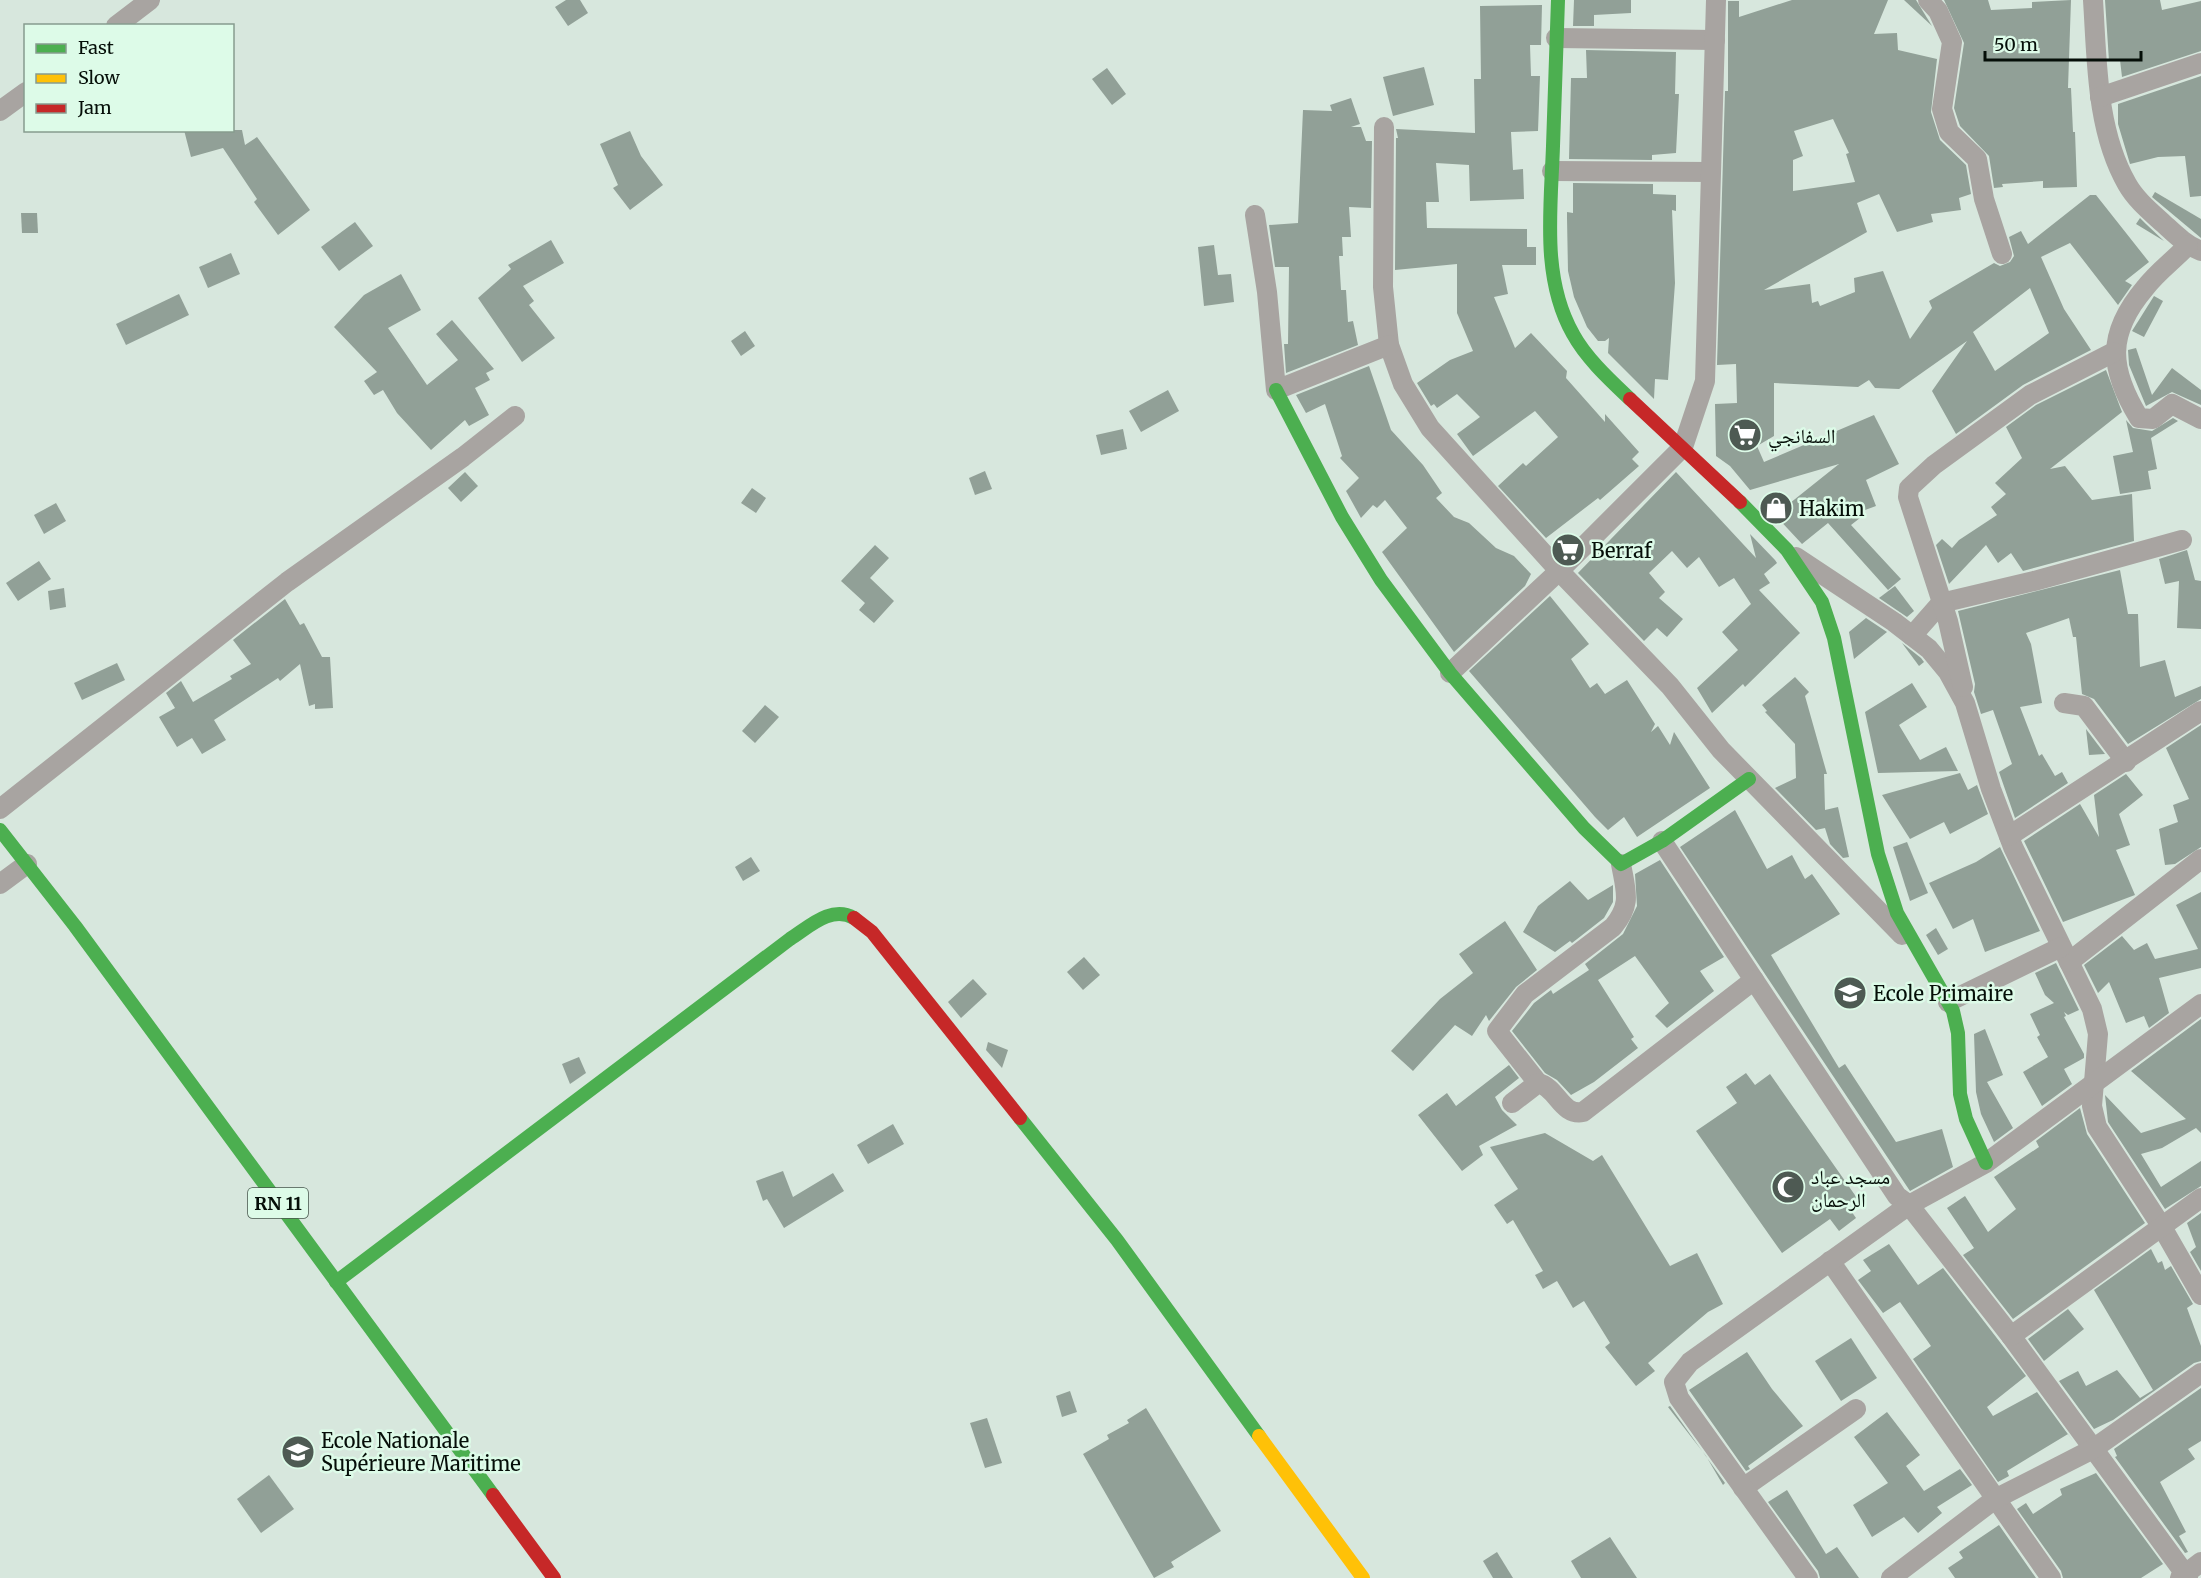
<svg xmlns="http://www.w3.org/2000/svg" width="2201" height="1578" viewBox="0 0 2201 1578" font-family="Merriweather,'Noto Naskh Arabic',serif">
	<rect width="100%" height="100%" fill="#d7e7dd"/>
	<g fill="#91a097" fill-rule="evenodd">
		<path d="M566,0H580L588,13L568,26L555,7Z"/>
		<path d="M1574,0H1631V13L1594,15V26H1573Z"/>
		<path d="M1792,0H1888L1874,34L1897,33L1898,50L1937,59L1931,112L1940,140L1966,165L1971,194L1959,198L1961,210L1931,214L1933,222L1897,232L1879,194L1857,203L1867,232L1764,290L1810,284L1812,303L1818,301L1820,306L1855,292L1854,278L1883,271L1910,339L1932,308L1929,301L1994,263L2000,266L2010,262L2014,256L2009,237L2021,231L2028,244L2090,195H2096L2149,262L2125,281L2132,285L2118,305L2070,243L2041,257L2064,309L2091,350L2023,385L1956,434L1932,391L1967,341L1899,389L1875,388L1869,380L1858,387L1774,383V436L1757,446L1764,462L1874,415L1899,464L1866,480L1876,506L1857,513L1860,518L1851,525L1901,579L1888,590L1828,523L1802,544L1775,515L1839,464L1750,490L1730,466L1716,456L1715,404L1737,403L1736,364L1717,365L1725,91H1728V1H1739V17ZM1833,119L1849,153L1846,154L1855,182L1793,191V160L1803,156L1794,131ZM2030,288L2049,333L1995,371L1973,332Z"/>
		<path d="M1904,0H1916L1932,26Z"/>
		<path d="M1944,0H1988L1991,10L2032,8V2L2071,0L2068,88H2071L2073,132H2075L2077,187L2043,188V181L2002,184L2003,187L1994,188L1989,156L1960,126L1954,108L1964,43Z"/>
		<path d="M2105,0H2160L2162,10L2201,1V51L2122,77L2120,60L2109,61Z"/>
		<path d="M1542,5L1541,45H1530L1531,76H1540L1538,131L1511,132L1513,170L1523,169L1524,199L1470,201L1469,165L1436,163L1439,202H1426L1427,228L1527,229V247H1536V265H1502L1508,294L1494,297L1515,348L1531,333L1567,371L1566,378L1605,422V414L1639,452L1632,459L1639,466L1600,500L1598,498L1546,538L1498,486L1523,463L1526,466L1558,437L1535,411L1473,456L1457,434L1480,417L1457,394L1437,408L1434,404L1431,406L1417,383L1450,360L1473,351L1457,313V264L1395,270L1396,138H1398L1396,129L1475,133L1474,79H1481L1480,6Z"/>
		<path d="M1586,50L1676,52L1675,94H1679L1676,153L1652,155V160L1569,159L1571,78H1587Z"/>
		<path d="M1424,67L1434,105L1393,116L1383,77Z"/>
		<path d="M1107,68L1126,94L1112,105L1092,79Z"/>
		<path d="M2201,76V196L2190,197L2185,156L2158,157L2130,164L2118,124V104Z"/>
		<path d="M1351,98L1360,124L1351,127H1361L1366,141H1372L1371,208L1349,207L1351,237H1342L1343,256H1339L1341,290H1346L1348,322L1353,321L1358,345L1286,373L1284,344H1288L1289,267H1275L1269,225L1298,223L1303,110L1332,111L1330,105Z"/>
		<path d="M184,130H242L245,145L257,137L310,210L278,235L254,202L257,199L223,148L191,157Z"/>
		<path d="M630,131L641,156L663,185L630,210L613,188L618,185L600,144Z"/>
		<path d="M1573,183L1653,184V194L1676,195V211L1672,210L1675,283L1668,380L1655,379L1654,399L1608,353L1609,338L1605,341H1598L1587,327L1574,297L1568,271L1567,218V212L1573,213Z"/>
		<path d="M2155,192L2201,219V238L2152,197Z"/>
		<path d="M21,213H37L38,233H22Z"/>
		<path d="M2140,218L2146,224L2164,241L2136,224Z"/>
		<path d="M355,222L373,246L339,271L321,247Z"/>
		<path d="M551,240L564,263L523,286L534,301L529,305L555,338L522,362L478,298L511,269L508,265Z"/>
		<path d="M1214,245L1218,275L1231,274L1234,302L1204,306L1198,247Z"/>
		<path d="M231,253L240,274L208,288L199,267Z"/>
		<path d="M401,274L421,310L388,328L427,385L458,360L436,334L452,320L494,369L486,373L490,380L475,388L489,415L469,426L465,420L431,450L397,413L383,390L374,395L364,381L377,372L334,327L364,295Z"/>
		<path d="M179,294L189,315L126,345L116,324Z"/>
		<path d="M2154,296L2163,301L2144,337L2132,331Z"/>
		<path d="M745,331L755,346L741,356L731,341Z"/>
		<path d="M2136,348L2152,395L2172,368L2201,390V405L2172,392L2146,406L2129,365L2128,350Z"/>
		<path d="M1369,366L1391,430L1423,465L1442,493L1436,498L1454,517L1469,523L1496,548L1514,556L1531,574L1525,586L1454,652L1382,552L1407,528L1385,500L1377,508L1373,505L1361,518L1346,491L1359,478L1340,458L1342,456L1325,404L1306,413L1296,395Z"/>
		<path d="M2106,370L2122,412L2050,469L2065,466L2092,500L2132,494L2134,541L2023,571L2011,553L1998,563L1986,545L1949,584L1936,545L1942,539L1952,548L1959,540L1997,515L1991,507L2006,494L1995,483L2022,458L2006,427L2036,405Z"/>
		<path d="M1168,390L1179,411L1141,432L1129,411Z"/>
		<path d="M2173,418L2178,421L2151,438L2157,469L2148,471L2151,489L2120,494L2113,456L2133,452L2126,420L2133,428L2152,431Z"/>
		<path d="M1123,429L1127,449L1101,455L1096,435Z"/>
		<path d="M985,471L992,489L975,495L969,478Z"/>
		<path d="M465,472L478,486L461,502L448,488Z"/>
		<path d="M1676,472L1756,558L1750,534L1775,560L1777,563L1764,574L1770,583L1759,590L1800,633L1745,687L1743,684L1712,713L1697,688L1738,650L1722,632L1751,604L1734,578L1719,587L1699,557L1687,568L1672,551L1649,573L1665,592L1659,598L1683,619L1667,637L1657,628L1644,641L1578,573Z"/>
		<path d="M752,488L766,498L756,513L741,503Z"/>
		<path d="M56,503L66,521L44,534L34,515Z"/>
		<path d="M875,545L889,558L870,578L894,601L874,623L859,610L865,603L841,581Z"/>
		<path d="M2187,550L2195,580L2201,581V629L2177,628L2179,581L2165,584L2159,559Z"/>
		<path d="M39,561L51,579L18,601L6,583Z"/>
		<path d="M2120,570L2128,614H2138L2140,667L2165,660L2175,697L2201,686V699L2128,744L2094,699L2082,694L2076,637H2073L2069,618L2026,633L2031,644L2042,703L2020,707L2039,756L2042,754L2055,776L2062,772L2068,783L2015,818L1999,772L2012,764L1993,710L1981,714L1974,692L1975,684L1958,611Z"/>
		<path d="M1895,586L1914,611L1907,617L1879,598Z"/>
		<path d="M64,588L66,607L50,610L48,591Z"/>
		<path d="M1550,596L1589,644L1571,659L1590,688L1597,683L1605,694L1627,680L1655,724L1651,732L1658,726L1670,745L1674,732L1710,788L1637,837L1624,817L1608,830L1595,817L1469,671Z"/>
		<path d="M285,599L300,625L304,623L322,657H330L333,708L315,709V704L309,706L300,664L280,681L278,678L214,720L226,740L202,754L192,738L177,747L159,717L175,708L166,693L181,681L193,702L232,679L230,676L251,664L233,640Z"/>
		<path d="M1866,618L1887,632L1854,659L1849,632Z"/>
		<path d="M1902,643L1921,658L1924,662L1919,666Z"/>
		<path d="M117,663L125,680L82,700L74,683Z"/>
		<path d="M1795,677L1809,692L1805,696L1827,774H1824L1825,810L1838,807L1849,857L1843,858L1830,844L1825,828L1816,830L1775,788L1796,778L1795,744L1765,712L1767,711L1762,705Z"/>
		<path d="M1912,683L1927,707L1899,725L1920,760L1946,747L1958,771L1878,773L1865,712Z"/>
		<path d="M765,705L779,717L755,743L742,731Z"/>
		<path d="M2201,725V847L2175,864L2165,865L2159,829L2178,822L2173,805L2189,799L2166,748Z"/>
		<path d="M2086,729L2105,754L2089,755Z"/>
		<path d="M1960,773L1968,790L1977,785L1988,814L1950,834L1944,822L1910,839L1882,795Z"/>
		<path d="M2126,774L2143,795L2119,814L2130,845L2116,850L2135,895L2063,922L2024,841L2080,804L2099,837L2094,795Z"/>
		<path d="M1735,810L1767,869L1792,855L1805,879L1812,874L1840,914L1771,955L1839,1068L1845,1064L1896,1142L1942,1129L1953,1167L1910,1191L1680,847Z"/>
		<path d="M1907,842L1928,893L1910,901L1893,847Z"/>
		<path d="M2000,847L2040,931L1985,952L1973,919L1953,929L1929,883L1976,862Z"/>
		<path d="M751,857L760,871L743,881L735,867Z"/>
		<path d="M1660,860L1724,957L1700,971L1714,991L1667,1028L1655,1016L1669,1003L1635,956L1598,980L1634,1037L1631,1039L1638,1048L1594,1082L1571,1095L1557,1080L1545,1073L1512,1031L1534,1003L1551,990L1553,994L1589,970L1585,964L1623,934L1637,906L1635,874Z"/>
		<path d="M1570,881L1588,900L1613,885V902L1604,918L1572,943L1570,941L1555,952L1523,932L1538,906Z"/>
		<path d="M2201,892V968L2159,978L2169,1013L2149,1028L2144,1016L2126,1023L2109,982L2098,993L2084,965L2122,936L2134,950L2147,943L2155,959L2198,949L2176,905Z"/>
		<path d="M1505,921L1537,970L1516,987L1489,1021L1486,1015L1472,1036L1455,1025L1413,1071L1391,1051L1440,999L1473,973L1459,954Z"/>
		<path d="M1936,928L1948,949L1938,955L1926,935Z"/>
		<path d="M1084,957L1100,975L1083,990L1067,972Z"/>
		<path d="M2056,963L2079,1010L2068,1015L2064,1012L2066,1016L2064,1017L2084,1054V1058L2064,1069L2072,1084L2042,1106L2023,1072L2048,1057L2037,1037L2040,1035L2030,1014L2054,1003L2045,995L2035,973Z"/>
		<path d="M973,979L987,994L961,1018L948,1002Z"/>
		<path d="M2201,1019V1133L2196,1128L2162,1148L2141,1154L2161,1187L2201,1161V1186L2165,1209L2108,1122L2105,1095L2141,1133L2186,1119L2131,1071Z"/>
		<path d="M1985,1029L2003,1075L1987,1082L2013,1128L1994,1142L1981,1114L1976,1092L1974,1034Z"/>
		<path d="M988,1042L1008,1050L1002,1068L986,1050Z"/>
		<path d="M579,1057L586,1073L570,1084L562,1064Z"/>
		<path d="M1509,1065L1519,1078L1495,1097L1502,1110L1517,1125L1479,1146L1483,1155L1462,1171L1418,1115L1447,1093L1456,1106Z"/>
		<path d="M1746,1073L1755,1085L1770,1074L1857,1198L1847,1205L1856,1218L1839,1231L1830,1219L1782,1253L1696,1131L1737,1103L1726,1087Z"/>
		<path d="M2080,1108L2087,1134L2145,1223L2013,1319L1963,1255L1974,1248L1947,1208L1965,1196L1988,1232L2016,1209L1994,1177L2039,1147L2036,1141Z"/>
		<path d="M893,1124L904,1144L868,1164L857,1145Z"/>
		<path d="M1545,1133L1593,1161L1602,1155L1670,1266L1697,1253L1723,1304L1708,1312L1648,1363L1655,1371L1636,1386L1605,1347L1610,1343L1584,1301L1573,1308L1557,1281L1543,1289L1535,1275L1543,1271L1513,1220L1507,1224L1494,1205L1518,1189L1490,1147Z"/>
		<path d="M783,1171L793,1197L833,1173L844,1191L784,1228L767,1199L763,1201L756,1181Z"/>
		<path d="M2201,1213V1271L2190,1252L2196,1247L2187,1223Z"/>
		<path d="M1889,1244L1918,1285L1943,1268L2026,1376L1987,1407L1993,1416L2037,1392L2073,1441L2068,1434L2007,1471L2009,1476L1998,1482L1913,1359L1931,1346L1900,1302L1883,1313L1858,1280L1871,1271L1863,1260Z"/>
		<path d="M2151,1249L2158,1263L2162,1261L2165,1270L2171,1266L2193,1304L2187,1308L2201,1346V1361L2194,1363L2113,1420L2094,1429L2059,1381L2078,1371L2086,1386L2117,1370L2140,1398L2153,1390L2094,1290Z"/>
		<path d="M2068,1309L2084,1329L2044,1361L2028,1339Z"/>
		<path d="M1851,1338L1877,1378L1841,1401L1815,1361Z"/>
		<path d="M1747,1352L1772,1389L1803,1426L1748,1466L1750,1469L1746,1471L1689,1390Z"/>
		<path d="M2201,1388V1441L2188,1449L2195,1459L2160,1482L2186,1532L2179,1536L2188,1552L2185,1553L2115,1457L2117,1456L2114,1449Z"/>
		<path d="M1070,1391L1077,1412L1062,1417L1056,1396Z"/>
		<path d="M1670,1406L1725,1483L1723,1485L1706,1456L1668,1407Z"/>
		<path d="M1146,1408L1221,1531L1171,1562L1174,1567L1154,1578L1083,1454L1109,1439L1107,1435L1129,1423L1127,1420Z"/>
		<path d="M1887,1412L1920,1455L1906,1466L1924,1491L1960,1469L1972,1485L1937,1507L1942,1513L1918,1533L1904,1517L1872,1537L1853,1505L1888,1483L1854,1437Z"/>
		<path d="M987,1418L1002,1463L985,1468L970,1423Z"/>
		<path d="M2096,1473L2163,1564L2141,1578H2063L2061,1571L2017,1509L2026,1503L2033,1514L2062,1495L2060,1489Z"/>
		<path d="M269,1475L294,1509L261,1533L237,1499Z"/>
		<path d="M1787,1490L1826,1554L1837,1547L1859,1578H1820L1818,1571L1768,1502Z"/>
		<path d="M1999,1525L2036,1578H1955L1948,1568L1963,1558L1959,1552Z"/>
		<path d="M1610,1537L1637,1578H1581L1571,1561Z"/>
		<path d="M1497,1552L1513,1578H1493L1483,1561Z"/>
	</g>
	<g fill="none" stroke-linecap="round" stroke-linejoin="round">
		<g stroke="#a8a4a1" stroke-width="20">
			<path d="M1928,0L1938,11L1952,42L1942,109L1949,132L1977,159L1984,199L2002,254"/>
			<path d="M2093,0C2097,60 2096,130 2127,184C2136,200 2151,212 2164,224C2176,235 2186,245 2201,251"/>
			<path d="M116,26L150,0"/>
			<path d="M1556,38L1715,40"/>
			<path d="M2100,97L2201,63"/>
			<path d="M0,111L26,92"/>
			<path d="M1384,127L1383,287L1389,345L1403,384L1430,428L1563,575L1670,686L1721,750L1902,935"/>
			<path d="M1552,171L1710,172"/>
			<path d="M1255,215L1267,292L1276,390L1389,345"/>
			<path d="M2188,245C2174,260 2157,272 2145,288C2106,334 2109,369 2139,418L2153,419L2172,404L2201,419"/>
			<path d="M1796,557L1894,622L1929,649L1948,672L1965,703L1991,789L2013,847L2092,1009L2098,1034L2092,1106L2097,1127L2162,1227L2201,1295"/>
			<path d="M1912,636L1941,603L2034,581L2182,540"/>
			<path d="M1450,673L1559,571L1683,447L1705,381L1716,0"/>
			<path d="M1963,687L1948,621L1908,497L1909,488L1934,465L2030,395L2114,352"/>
			<path d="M2064,703L2084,706L2126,762"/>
			<path d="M0,809L287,582L463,457L515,416"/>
			<path d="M2009,836L2201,711"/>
			<path d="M1662,841L1897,1196L1909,1205L2011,1336L2188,1578"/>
			<path d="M0,884L27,864"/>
			<path d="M2069,962L2201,859"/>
			<path d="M1948,1002L2061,947"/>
			<path d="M1538,1083L1497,1031L1525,994L1613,927C1632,904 1626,892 1621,864"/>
			<path d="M1512,1103L1538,1083C1557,1087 1561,1116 1583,1112L1754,980"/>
			<path d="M1830,1261L2051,1578"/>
			<path d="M2011,1336L2201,1198"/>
			<path d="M1743,1488L1856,1409"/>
			<path d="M1808,1578L1679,1398L1674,1382L1690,1362L1909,1205L1986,1163L2201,1004"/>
			<path d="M1891,1578L1995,1499L2093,1449L2201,1373"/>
			<path d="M2180,1578L2201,1562"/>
		</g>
		<g stroke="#4caf50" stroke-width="14">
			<path d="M1558,0C1556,49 1555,97 1553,146C1551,208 1541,278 1573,334C1586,358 1610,380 1630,399"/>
			<path d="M1276,390L1342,517L1381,580L1450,673L1584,828L1621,864L1662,841L1749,779"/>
			<path d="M1740,502L1787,550L1822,602L1834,638L1878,854L1897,913L1953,1011L1958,1033L1960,1094L1966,1119L1986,1163"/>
			<path d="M0,830L75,926L493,1495"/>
			<path d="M1020,1118L1117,1240L1259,1436"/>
			<path d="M336,1282L790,939C809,927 831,905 854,918"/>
		</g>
		<path stroke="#ffc107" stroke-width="14" d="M1259,1436L1363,1578"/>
		<g stroke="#c62828" stroke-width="14">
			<path d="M1630,399L1740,502"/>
			<path d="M854,918L872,932L1020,1118"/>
			<path d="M493,1495L554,1578"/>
		</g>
	</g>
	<defs>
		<g id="supermarket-disc" transform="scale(1.725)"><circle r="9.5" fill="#4e5a53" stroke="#ddfbe8"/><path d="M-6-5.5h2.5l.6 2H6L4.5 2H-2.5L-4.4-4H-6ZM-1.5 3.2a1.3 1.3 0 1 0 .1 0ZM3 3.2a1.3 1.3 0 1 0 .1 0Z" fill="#fff"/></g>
		<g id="shop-disc" transform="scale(1.725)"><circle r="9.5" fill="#4e5a53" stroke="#ddfbe8"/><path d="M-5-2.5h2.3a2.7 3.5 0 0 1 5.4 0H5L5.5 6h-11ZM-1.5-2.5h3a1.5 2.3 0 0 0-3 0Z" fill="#fff"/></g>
		<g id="school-disc" transform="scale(1.725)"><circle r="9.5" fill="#4e5a53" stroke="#ddfbe8"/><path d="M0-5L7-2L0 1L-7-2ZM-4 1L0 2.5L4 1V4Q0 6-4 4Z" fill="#fff"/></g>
		<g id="mosque-disc" transform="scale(1.725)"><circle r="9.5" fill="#4e5a53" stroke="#ddfbe8"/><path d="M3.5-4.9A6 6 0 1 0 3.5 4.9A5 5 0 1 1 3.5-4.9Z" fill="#fff"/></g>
		<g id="university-disc" transform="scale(1.725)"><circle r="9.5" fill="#4e5a53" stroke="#ddfbe8"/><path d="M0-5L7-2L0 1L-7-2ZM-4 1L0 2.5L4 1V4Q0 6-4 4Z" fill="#fff"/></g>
	</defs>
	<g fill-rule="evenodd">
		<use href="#supermarket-disc" x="1745" y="435"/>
		<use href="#shop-disc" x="1776" y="508"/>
		<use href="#supermarket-disc" x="1568" y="550"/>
		<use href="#school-disc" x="1850" y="993"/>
		<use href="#mosque-disc" x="1788" y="1187"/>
		<use href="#university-disc" x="298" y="1452"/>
	</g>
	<g text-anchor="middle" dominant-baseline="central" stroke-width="5" stroke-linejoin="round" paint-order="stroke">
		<rect fill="#ddfbe8" stroke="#46554b" stroke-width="1.5" x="248" y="1188" width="60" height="30" rx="4.5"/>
		<g font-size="18" font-weight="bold" fill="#050e08">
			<text x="278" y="1203">RN 11</text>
		</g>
		<g font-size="20" fill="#050e08" stroke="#ddfbe8" text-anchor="start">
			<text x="1768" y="435">السفانجي</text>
			<text x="1799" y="508">Hakim</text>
			<text x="1591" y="550">Berraf</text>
			<text x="1873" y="993">Ecole Primaire</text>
			<text x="1811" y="1176">مسجد عباد<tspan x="1811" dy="23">الرحمان</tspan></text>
			<text x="321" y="1440">Ecole Nationale<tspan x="321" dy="23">Supérieure Maritime</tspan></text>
		</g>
	</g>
	<rect x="24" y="24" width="210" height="108" fill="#ddfbe8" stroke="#879c8e" stroke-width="1.5"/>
	<rect x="36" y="44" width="30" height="9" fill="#4caf50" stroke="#879c8e" stroke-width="1.5"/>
	<text x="78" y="54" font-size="18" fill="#050e08">Fast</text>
	<rect x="36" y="74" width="30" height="9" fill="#ffc107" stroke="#879c8e" stroke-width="1.5"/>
	<text x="78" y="84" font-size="18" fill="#050e08">Slow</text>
	<rect x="36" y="104" width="30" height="9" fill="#c62828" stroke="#879c8e" stroke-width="1.5"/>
	<text x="78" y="114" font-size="18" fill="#050e08">Jam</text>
	<path d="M1985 51v9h156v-9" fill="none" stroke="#050e08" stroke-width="3"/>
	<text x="1994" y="51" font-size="18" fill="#050e08" stroke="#ddfbe8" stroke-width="4.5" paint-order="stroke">50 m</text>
</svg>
